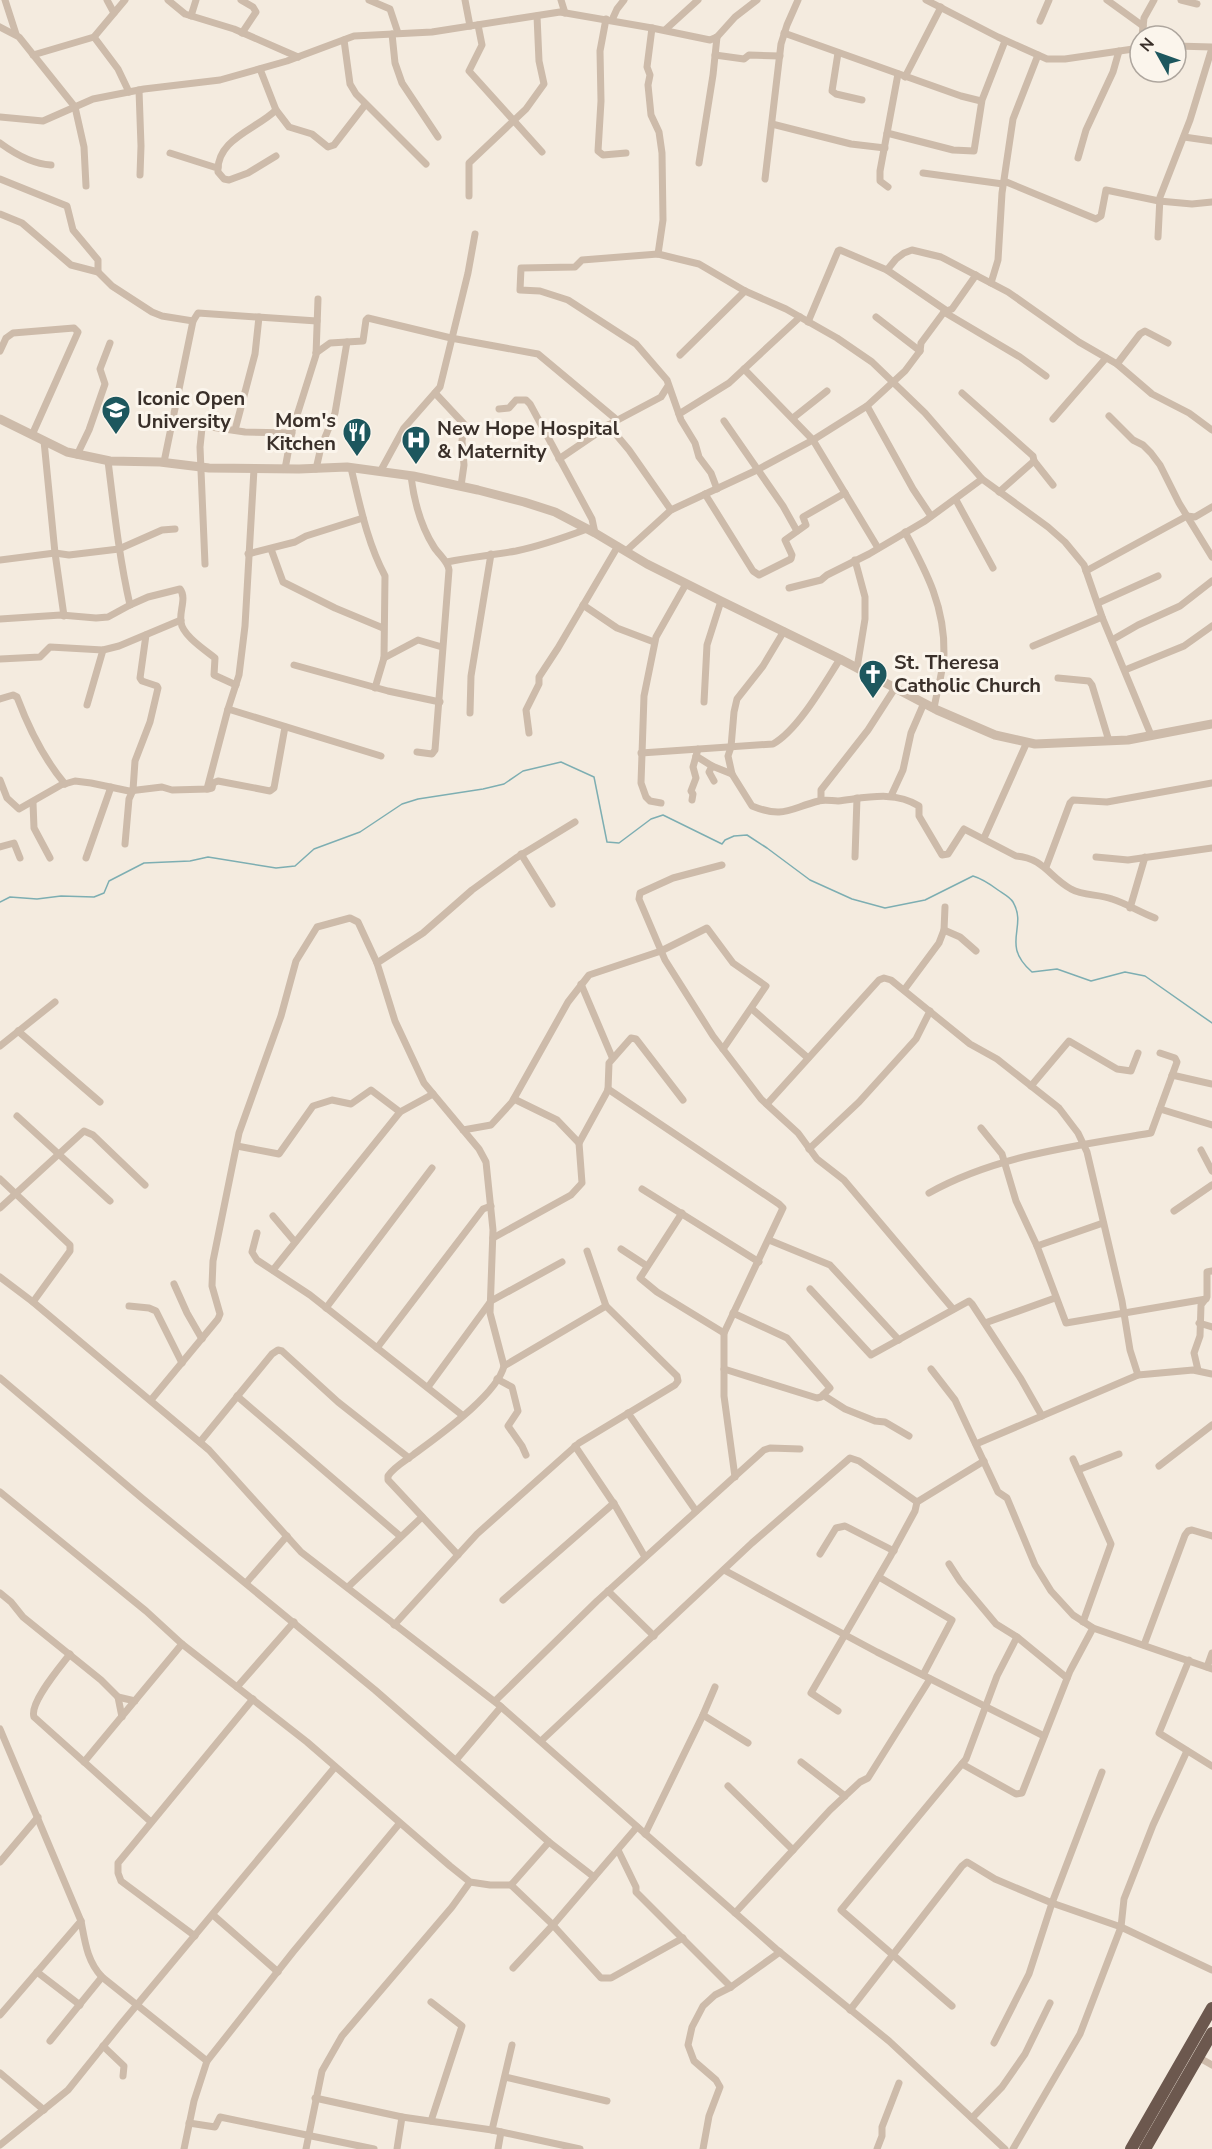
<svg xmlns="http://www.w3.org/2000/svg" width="1212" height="2149" viewBox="0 0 1212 2149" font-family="'Nunito Sans',sans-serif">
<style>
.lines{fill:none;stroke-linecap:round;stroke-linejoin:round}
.stream{stroke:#7daeb2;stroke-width:1.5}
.minor{stroke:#cdbbaa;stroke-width:7}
.tertiary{stroke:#cdbbaa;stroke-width:9}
.trunk{stroke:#6c584e;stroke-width:12}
.labels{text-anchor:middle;stroke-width:6;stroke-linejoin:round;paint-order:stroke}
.poi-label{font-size:20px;font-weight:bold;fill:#3a302a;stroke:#fbf5ec;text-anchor:start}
</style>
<rect width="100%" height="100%" fill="#f4ebdf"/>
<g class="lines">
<!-- stream -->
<path class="stream" d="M0,902l10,-5 27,2 24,-3 33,1 10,-4 5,-12 35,-18 46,-2 18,-4 68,11 19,-2 19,-17 46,-17 42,-28 16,-5 65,-10 21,-5 19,-13 38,-9 33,15 13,65 12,1 32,-24 12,-4 59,29 3,-4 9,-4 13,-1 20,13 43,32 42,19 33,9 40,-8 48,-24c10,3 17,8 25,14 4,3 12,7 15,12 15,26 -13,42 19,70l25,-3 34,12 34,-9 20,4 67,47"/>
<!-- minor -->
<g class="minor">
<polyline points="5,0 16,34"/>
<polyline points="107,0 114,13"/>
<polyline points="168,0 185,14 234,29 298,57"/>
<polyline points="241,0 253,7 256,12 242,33"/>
<polyline points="369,0 390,9 398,33"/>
<polyline points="465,0 470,26"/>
<polyline points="561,0 565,13"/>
<polyline points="926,0 998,37 1047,59 1065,59 1140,48"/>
<polyline points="1107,0 1143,26"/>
<polyline points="1181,0 1197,4"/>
<polyline points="191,16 196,0"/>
<polyline points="606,19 600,51 601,101 598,151 603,155 626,153"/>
<polyline points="612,20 617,9 624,0"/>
<polyline points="1040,21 1049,0"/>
<polyline points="478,25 482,45 469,71 542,152"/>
<polyline points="0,27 19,37 75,107 84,147 86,186"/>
<polyline points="652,28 647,67 650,75 648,85 651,115 659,132 662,153 663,220 658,254"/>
<polyline points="665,30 698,0"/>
<polyline points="784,33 961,96 981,101"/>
<polyline points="392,34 395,63 402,83 438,137"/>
<polyline points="1142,36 1144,18 1154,0"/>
<polyline points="94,37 118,69 129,92"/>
<polyline points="344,40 350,84 356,94 426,164"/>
<polyline points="1176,46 1212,47"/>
<polyline points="838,53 832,91 836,94 862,100"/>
<polyline points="33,55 94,37 125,0"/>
<polyline points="715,55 744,59 749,55 780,56"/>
<polyline points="260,69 276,110 289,127 312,134 328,147 334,145 365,105"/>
<polyline points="905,77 941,7"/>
<polyline points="139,90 141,146 140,175"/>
<path d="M276,110c-19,19 -60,29 -58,62l6,7 5,1 19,-7 28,-17"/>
<polyline points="0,117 43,121 93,99 144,89 220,80 287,61 354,36 432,32 560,12 652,28 710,40 717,37 735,17 757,0"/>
<polyline points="772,124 851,144 885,148"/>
<polyline points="887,133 953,150 974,151 982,100 1005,41"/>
<polyline points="1184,137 1212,141"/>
<path d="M0,143c15,11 32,21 51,22"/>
<polyline points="170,153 214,167 218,167"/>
<polyline points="1078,158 1086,130 1113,72 1119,51"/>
<polyline points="699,163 713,75 717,37"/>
<polyline points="923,173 1003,184"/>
<polyline points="0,179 67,206 73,230 98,260 98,272"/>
<polyline points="765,179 781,44 787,25 798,0"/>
<polyline points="1004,181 1096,219 1101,216 1106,190 1159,201 1192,204 1212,202"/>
<polyline points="888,187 880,181 880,171 898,74"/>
<polyline points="469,196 469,163 526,109 544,84 539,61 537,16"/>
<polyline points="0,214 22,223 71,265 98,272 112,286 152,312 162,316 193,321"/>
<polyline points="1158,237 1160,197 1190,120 1212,48"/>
<polyline points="887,270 896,259 904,253 912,250 941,257 1008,292 1079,342 1117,364 1152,394 1189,413 1212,430"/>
<polyline points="991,283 998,260 1002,193 1013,119 1038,55"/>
<polyline points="944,312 1020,357 1046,376"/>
<polyline points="876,317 920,351"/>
<polyline points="808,322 838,251 840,250 887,270 947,311"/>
<polyline points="0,351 6,338 13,333 74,328 78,332 32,435"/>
<polyline points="316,353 330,343 363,341 366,320 368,318 451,338 538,354 617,420"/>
<polyline points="680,355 745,291"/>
<polyline points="1117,364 1140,334 1145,331 1168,343"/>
<polyline points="744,369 813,440 878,548"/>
<polyline points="435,393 464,424 462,441 464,465 461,486"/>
<polyline points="962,393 1033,456 1034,461 999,492"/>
<polyline points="867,406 913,489 931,516"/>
<polyline points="499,409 509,408 516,400 526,400 530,404 592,519 595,533"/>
<polyline points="679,414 729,383 800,317"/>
<polyline points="1109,416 1133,440 1143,445 1151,453 1160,465 1179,503 1212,557"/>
<polyline points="793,418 827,391"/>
<polyline points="1053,419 1106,358"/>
<polyline points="724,421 783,506 797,531"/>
<polyline points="608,425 629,450 671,510"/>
<polyline points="235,430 255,354 259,317"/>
<polyline points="44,441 55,553 64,616"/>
<polyline points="77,455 89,430 105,384 100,369 110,343"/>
<polyline points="559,459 612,423 661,397 668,386"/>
<path d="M108,461c6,48 11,96 22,144"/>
<polyline points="1034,461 1053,485"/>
<polyline points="164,462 193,321 198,313 317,321"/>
<path d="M351,468c9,37 16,74 34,108l-1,82 -9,30"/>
<polyline points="285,469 292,431 316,355 318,299"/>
<polyline points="316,469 321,447 335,413 347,342"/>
<polyline points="380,472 404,428 440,387 468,273 475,234"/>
<path d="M411,476c3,25 9,49 23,71 5,8 14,14 15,23l-14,180 -3,4 -15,-2"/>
<polyline points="717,489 711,473 699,457 695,443 681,420 667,380 636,344 568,300 540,291 520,290 521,268 575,267 582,260 658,254 699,264 745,291 786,309 837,338 872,362 925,413 982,479 1048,527 1065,542 1084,565 1102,617 1151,735"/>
<polyline points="705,494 753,571 759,575 791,559 792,555 785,540 806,525 803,517 845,493"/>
<polyline points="956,500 993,568"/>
<path d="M905,532c22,41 40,75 39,122 -1,18 -7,37 -10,54"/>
<polyline points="271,549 283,582 335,608 383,628"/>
<polyline points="626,551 671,510 757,470 813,440 867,406 905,371 920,351 921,343 944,312 952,309 976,275"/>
<polyline points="248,554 295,542 306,536 363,518"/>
<polyline points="0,560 55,553 69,555 119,549 162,530 175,529"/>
<polyline points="855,560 865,597 865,619 857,668"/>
<path d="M447,562c23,-5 46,-7 69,-11 24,-5 47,-13 71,-22"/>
<polyline points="205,564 200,447 202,428 204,426 245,432 292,433"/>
<polyline points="1086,571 1187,516 1195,517 1212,507"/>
<polyline points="789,588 821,580 827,575 869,554 925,521 982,479"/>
<polyline points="1098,603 1158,576"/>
<polyline points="583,605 617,628 654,642"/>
<path d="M0,619l61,-4 35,3 12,-1 22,-12 18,-8 32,-8c7,9 -1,22 1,33 1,13 24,28 34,36l-1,17 22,10"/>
<path d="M784,631l-21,35 -26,33 -3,13 -3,35 -3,9 4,18 20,32c32,13 38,2 67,-5 6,-2 13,0 19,0 27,-3 56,-11 81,5v10l23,39 6,-1 16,-25 52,27c28,2 34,22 55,33 12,7 28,5 41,10 13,4 28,13 43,19"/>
<polyline points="1112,640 1138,625 1180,606 1212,581"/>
<polyline points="1033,646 1102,617"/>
<polyline points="384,658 418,640 442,647"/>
<polyline points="0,659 40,657 50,647 103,650 119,646 181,620"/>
<polyline points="294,665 388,691 440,702"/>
<polyline points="1125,670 1184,646 1212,626"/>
<polyline points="1058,678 1089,681 1092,685 1109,741"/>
<path d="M0,699l13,-4 4,2c12,32 26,61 48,87"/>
<polyline points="704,702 707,645 721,601"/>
<polyline points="87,705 103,650"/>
<polyline points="228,709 381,756"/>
<polyline points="470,713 471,676 491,554"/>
<polyline points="529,733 526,710 539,684 539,677 558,648 618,546"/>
<path d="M641,753l132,-9c25,-14 51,-60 67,-85"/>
<polyline points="696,756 712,766 732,774"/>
<polyline points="712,766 709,772 714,781"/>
<polyline points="0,780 7,798 19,809 61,785 75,781 91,783 129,791 162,787 172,790 208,789 212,788 213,783 218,781 270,791 274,788 285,727"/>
<polyline points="207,789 228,709 239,675 245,626 254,469"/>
<polyline points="891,796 903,770 911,733 924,703"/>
<polyline points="692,800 693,794 691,791 696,778 693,767 698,749"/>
<polyline points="821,800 821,790 868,730 895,688"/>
<polyline points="33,803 34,828 50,858"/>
<polyline points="661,803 650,801 646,797 641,783 644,696 656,637 686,584"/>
<polyline points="984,838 1027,742"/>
<polyline points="125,844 129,799 133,790 135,761 150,722 158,688 157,686 142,681 140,678 146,635"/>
<polyline points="0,847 14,843 20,858"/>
<polyline points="521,854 552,904"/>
<polyline points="855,857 857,798"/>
<polyline points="1096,857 1128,860 1212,848"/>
<polyline points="86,858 111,787"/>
<polyline points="722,865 673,878 640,893 639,899 665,960 713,1036 761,1099 798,1133 817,1159 844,1180 953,1309"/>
<polyline points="1046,867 1070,803 1073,800 1107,802 1212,783"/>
<polyline points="1130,908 1145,857"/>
<polyline points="944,930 960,937 976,951"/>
<polyline points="377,963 423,933 472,890 516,858 575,822"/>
<polyline points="581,984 612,1057"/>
<polyline points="904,990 939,943 944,930 945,907"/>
<polyline points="752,1009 808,1058"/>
<polyline points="18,1031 100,1102"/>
<polyline points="0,1046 55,1002"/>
<polyline points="1172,1075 1212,1084"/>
<polyline points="1031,1086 1069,1041 1117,1069 1131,1071 1138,1053"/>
<polyline points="608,1089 779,1204 783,1208 724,1333 724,1396 735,1477"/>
<polyline points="514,1099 557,1120 579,1143"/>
<polyline points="767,1104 879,980 884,978 891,980 970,1044 997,1059 1059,1108 1078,1133 1087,1152 1122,1301 1130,1350 1138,1375"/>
<polyline points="1160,1109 1212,1125"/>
<polyline points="17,1116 110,1201"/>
<polyline points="981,1128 1002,1154 1016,1201 1037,1246 1066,1323 1206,1299"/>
<polyline points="463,1130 491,1125 512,1102 568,1002 589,975 661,951 707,928 733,963 766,986 723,1049"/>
<polyline points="237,1146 279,1154 313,1106 332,1100 351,1104 371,1090 400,1112"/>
<polyline points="809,1149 859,1102 916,1039 930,1011"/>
<polyline points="1201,1150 1212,1171"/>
<polyline points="0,1179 70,1245 70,1251 33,1302"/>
<polyline points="642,1189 759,1262"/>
<path d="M929,1193c68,-38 147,-47 222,-60l26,-71 -2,-4 -15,-5"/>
<polyline points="0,1208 84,1131 93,1135 145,1185"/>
<polyline points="1174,1211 1212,1185"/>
<polyline points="682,1213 640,1278 657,1292 724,1333"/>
<polyline points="273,1216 295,1242"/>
<polyline points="257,1233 252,1252 257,1260 310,1295 462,1415"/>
<polyline points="493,1238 571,1195 582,1183 579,1143 608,1090 609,1063 631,1038 636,1039 683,1100"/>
<polyline points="769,1240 830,1265 899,1340"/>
<polyline points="1037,1246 1103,1223"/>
<polyline points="621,1249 647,1266"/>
<polyline points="273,1270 400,1112 433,1094"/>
<polyline points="0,1277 33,1302 209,1450 301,1552 499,1705 776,1949 889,2041 1005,2149"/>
<polyline points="174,1284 187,1313 202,1339"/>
<polyline points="810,1289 871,1355 969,1301 972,1304 1021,1379 1042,1416"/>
<polyline points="129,1306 149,1308 156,1311 182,1363"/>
<polyline points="326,1308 432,1168"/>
<polyline points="985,1323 1055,1298"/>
<polyline points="1199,1323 1212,1327"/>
<polyline points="377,1348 483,1209 491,1206"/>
<polyline points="724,1369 817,1398 821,1397 830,1388 787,1338 733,1313"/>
<polyline points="931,1369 955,1400 998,1492 1007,1498 1035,1565 1051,1591 1073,1615 1093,1628 1212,1669"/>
<polyline points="1198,1370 1194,1353 1200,1336 1201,1305 1207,1297 1207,1272 1212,1271"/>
<polyline points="0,1378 143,1499 375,1690 549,1842 594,1877"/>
<polyline points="497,1379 512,1387 518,1411 508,1426 522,1446 526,1455"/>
<polyline points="428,1387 491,1301 562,1262"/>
<polyline points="823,1395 845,1409 875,1421 885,1422 909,1436"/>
<polyline points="237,1396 400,1536"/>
<polyline points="151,1400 218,1319 220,1314 212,1286 213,1261 239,1133 281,1016 296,961 317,927 350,918 358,922 377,963 395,1021 424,1083 479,1149 486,1162 493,1230 490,1313 504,1366"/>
<polyline points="628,1413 696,1511"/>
<polyline points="200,1442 272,1354 278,1350 282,1351 338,1402 409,1458"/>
<polyline points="976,1444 1138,1375 1193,1370 1212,1374"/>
<polyline points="575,1446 616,1507 645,1557"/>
<polyline points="1073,1459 1111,1544 1083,1622"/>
<polyline points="1159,1466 1212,1425"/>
<polyline points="1078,1470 1119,1454"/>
<polyline points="0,1492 146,1611 182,1644 307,1742 450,1866 470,1882 490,1885 511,1885 549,1842"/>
<polyline points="820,1554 836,1528 845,1526 894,1551"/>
<path d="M458,1555l-70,-75v-4c6,-9 17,-15 25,-21 25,-19 84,-60 91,-89l102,-60"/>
<polyline points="949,1564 960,1581 996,1624 1017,1637 1067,1678"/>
<polyline points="724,1570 877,1652 1044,1736"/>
<polyline points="879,1577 952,1620 923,1675"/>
<polyline points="246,1583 287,1536"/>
<polyline points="348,1587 422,1517"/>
<polyline points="608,1591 654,1636"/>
<polyline points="0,1593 11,1602 23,1617 101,1680 118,1697 135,1701"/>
<polyline points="503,1600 614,1503"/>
<polyline points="394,1625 477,1534 579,1443 675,1385 678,1381 677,1376 606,1306 587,1251"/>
<polyline points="1144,1645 1185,1535 1188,1531 1192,1530 1212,1536"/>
<path d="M70,1654c-10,13 -41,49 -36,63l117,105"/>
<polyline points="1189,1660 1159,1733 1212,1766"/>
<polyline points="1207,1667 1212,1653"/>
<polyline points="237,1687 294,1622"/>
<polyline points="118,1697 122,1717"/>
<polyline points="495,1701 597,1601 764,1450 770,1448 800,1449"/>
<polyline points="838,1711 811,1693 890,1557 915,1511 917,1502 984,1461"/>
<polyline points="703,1715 748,1743"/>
<path d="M0,1729l81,192c4,21 6,40 21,56l105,84 -13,40 -10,48"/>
<polyline points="541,1741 752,1543 850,1458 859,1461 917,1502"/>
<polyline points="456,1760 501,1707"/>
<polyline points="84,1762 182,1644"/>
<polyline points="801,1762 845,1796"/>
<polyline points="962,1764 1016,1794 1022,1793 1070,1671 1093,1628"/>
<polyline points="728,1786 793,1850"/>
<polyline points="645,1834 703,1715 715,1687"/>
<polyline points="618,1850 636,1887 636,1892 731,1987"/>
<polyline points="0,1862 38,1817"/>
<polyline points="511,1885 551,1923 601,1978 611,1978 683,1938"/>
<polyline points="735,1913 830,1810 860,1782 868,1778 930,1679"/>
<polyline points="213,1915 278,1972"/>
<polyline points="195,1936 121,1881 118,1873 118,1863 253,1699"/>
<polyline points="513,1968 553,1925 637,1827"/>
<polyline points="37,1972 80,2005"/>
<polyline points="952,2006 841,1910 966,1759 997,1676 1017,1637"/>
<polyline points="850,2010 962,1866 967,1862 995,1879 1052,1903 1121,1927 1212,1970"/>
<polyline points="0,2015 81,1921"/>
<polyline points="50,2041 102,1977"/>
<polyline points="994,2043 1029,1974 1052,1903 1102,1772"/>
<polyline points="103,2046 124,2066 123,2076"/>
<polyline points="1198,2057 1212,2065"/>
<polyline points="207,2061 293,1952 399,1824"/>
<polyline points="0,2073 44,2110"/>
<polyline points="505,2077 607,2101"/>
<polyline points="315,2098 402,2117 492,2130 580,2149"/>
<polyline points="972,2118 1002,2087 1025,2054 1050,2003"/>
<polyline points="431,2121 462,2026 431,2002"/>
<polyline points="189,2123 215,2127 220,2117 374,2149"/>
<polyline points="492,2130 512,2045"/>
<polyline points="0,2145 68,2090 121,2024 335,1767"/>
<polyline points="306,2149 322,2071 342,2036 452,1907 470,1882"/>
<polyline points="397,2149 402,2117"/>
<polyline points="498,2149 501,2132"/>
<polyline points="703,2149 709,2116 720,2087 716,2080 694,2061 688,2045 692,2027 703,2006 715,1995 731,1987 780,1952"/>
<polyline points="877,2149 882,2136 882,2127 899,2083"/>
<polyline points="1013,2149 1080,2034 1121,1927 1124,1899 1153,1825 1187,1751"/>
</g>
<!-- tertiary -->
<polyline class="tertiary" points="0,419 67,452 110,461 160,462 209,468 299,469 347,467 413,476 478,490 524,502 555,512 595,533 647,564 721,601 840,659 937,710 995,735 1035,744 1128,740 1212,724"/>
<!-- trunk -->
<g class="trunk">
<polyline points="1131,2149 1212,2008"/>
<polyline points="1145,2149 1212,2033"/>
</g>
</g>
<!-- icons -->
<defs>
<g id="university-pin" transform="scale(1.5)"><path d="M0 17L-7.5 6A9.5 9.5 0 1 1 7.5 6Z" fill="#1d575e" stroke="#fbf5ec"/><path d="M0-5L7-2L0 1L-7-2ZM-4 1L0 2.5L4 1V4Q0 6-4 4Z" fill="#fff"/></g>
<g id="restaurant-pin" transform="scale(1.5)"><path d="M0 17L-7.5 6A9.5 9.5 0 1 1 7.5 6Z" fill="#1d575e" stroke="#fbf5ec"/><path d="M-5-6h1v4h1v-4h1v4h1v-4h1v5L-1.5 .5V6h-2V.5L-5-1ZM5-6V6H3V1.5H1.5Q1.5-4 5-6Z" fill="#fff"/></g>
<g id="hospital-pin" transform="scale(1.5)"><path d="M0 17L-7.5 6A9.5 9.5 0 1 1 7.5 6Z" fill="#1d575e" stroke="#fbf5ec"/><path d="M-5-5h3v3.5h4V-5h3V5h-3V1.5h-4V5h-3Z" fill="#fff"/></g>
<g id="church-pin" transform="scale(1.5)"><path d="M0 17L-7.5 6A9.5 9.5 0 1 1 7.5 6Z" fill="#1d575e" stroke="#fbf5ec"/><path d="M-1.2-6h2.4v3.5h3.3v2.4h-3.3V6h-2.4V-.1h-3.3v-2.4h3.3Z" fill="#fff"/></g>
</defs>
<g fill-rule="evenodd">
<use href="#university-pin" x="116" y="410"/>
<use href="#restaurant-pin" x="357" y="432"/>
<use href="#hospital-pin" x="416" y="440"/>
<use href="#church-pin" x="873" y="674"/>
</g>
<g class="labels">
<!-- poi labels -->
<g class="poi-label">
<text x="137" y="405">Iconic Open<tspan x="137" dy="23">University</tspan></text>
<text x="336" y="427" text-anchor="end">Mom's<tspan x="336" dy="23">Kitchen</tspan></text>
<text x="437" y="435">New Hope Hospital<tspan x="437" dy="23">&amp; Maternity</tspan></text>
<text x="894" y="669">St. Theresa<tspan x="894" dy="23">Catholic Church</tspan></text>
</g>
</g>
<!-- north arrow -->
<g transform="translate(1158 54) rotate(310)"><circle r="28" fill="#fbf5ec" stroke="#aea69e" stroke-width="1.5"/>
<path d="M0-4.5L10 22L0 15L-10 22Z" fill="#1d575e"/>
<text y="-9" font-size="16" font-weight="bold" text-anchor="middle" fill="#3a302a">N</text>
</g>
</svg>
